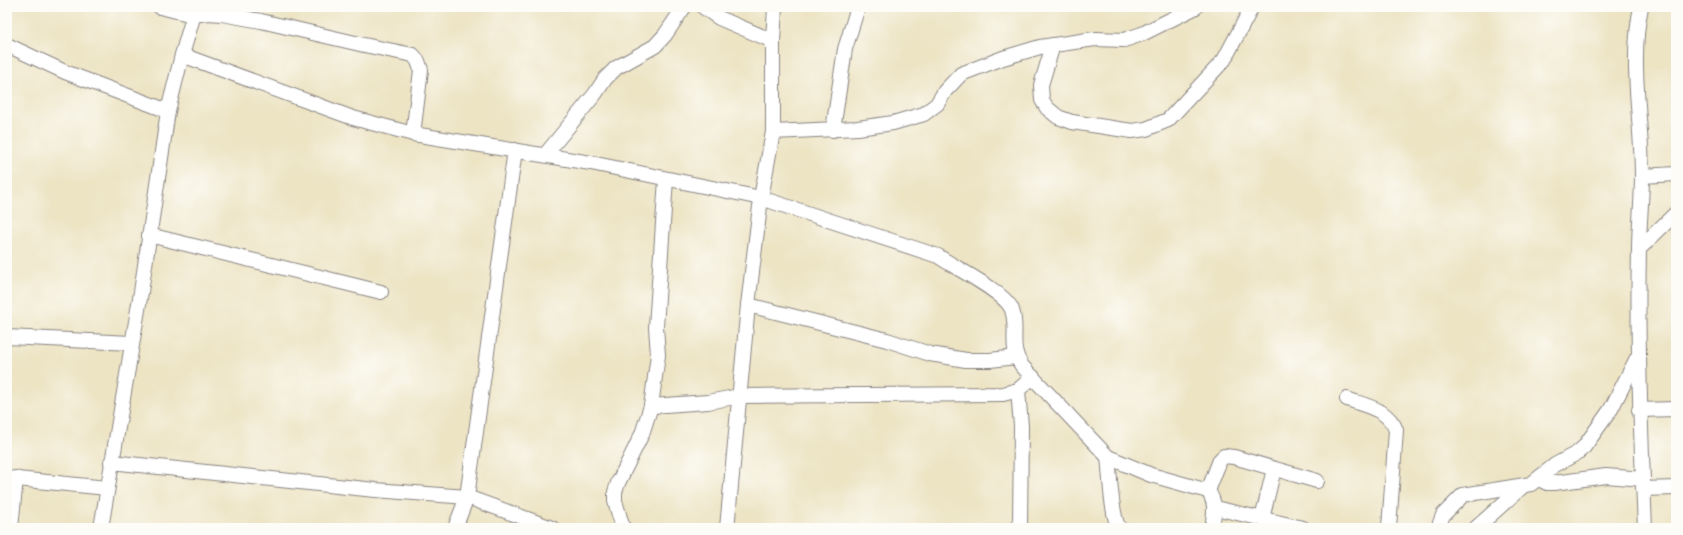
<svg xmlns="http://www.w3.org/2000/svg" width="1683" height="535" viewBox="0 0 1683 535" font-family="'IM FELL English',serif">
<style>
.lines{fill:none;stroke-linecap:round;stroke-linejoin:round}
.minor-casing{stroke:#888380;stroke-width:16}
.minor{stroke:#fff;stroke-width:14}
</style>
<rect width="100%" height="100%" fill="#fdfcf7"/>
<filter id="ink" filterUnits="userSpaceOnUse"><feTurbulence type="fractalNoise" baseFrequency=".025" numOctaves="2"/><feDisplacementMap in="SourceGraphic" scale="8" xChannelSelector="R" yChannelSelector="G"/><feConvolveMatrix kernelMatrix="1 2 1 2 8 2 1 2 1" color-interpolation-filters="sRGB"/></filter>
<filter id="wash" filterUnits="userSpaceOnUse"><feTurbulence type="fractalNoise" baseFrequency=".012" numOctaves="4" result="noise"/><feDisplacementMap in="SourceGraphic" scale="16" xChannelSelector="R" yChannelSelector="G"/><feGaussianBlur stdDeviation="0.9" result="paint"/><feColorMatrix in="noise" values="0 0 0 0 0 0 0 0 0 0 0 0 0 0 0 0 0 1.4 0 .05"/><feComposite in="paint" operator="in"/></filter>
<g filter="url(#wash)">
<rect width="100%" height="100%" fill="#ede4c4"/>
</g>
<g filter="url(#ink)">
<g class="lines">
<!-- minor casing -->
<g class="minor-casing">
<g id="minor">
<polyline points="160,7 193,15 208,13 222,14 261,21 364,45 413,55 418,61 421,70 413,134"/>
<polyline points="703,7 719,18 773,41"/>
<path d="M1641,7c-12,56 1,113 1,169 0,25 -3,49 -3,73 -2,93 2,186 6,279"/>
<polyline points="7,45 65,72 168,111"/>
<polyline points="1053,45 1041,85 1042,100 1047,108 1058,117 1072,122 1132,131 1146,129 1168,120 1224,60 1252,7"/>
<path d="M182,55l171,63 60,16 178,29 170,35 177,58c17,12 69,37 74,54 7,21 -4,36 10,56l86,91 43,18 57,16c9,13 6,22 4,37"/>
<polyline points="833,130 845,49 858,7"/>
<polyline points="773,132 858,128 893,123 924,114 937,104 945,91 961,74 1003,58 1040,47 1095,39 1124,40 1142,34 1196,7"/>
<polyline points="545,155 595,94 605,79 616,68 655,46 665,35 684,7"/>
<polyline points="1642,176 1676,174"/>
<polyline points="149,235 381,292"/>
<polyline points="1639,249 1676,213"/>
<polyline points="748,305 887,340 930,354 966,360 990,360 1016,357"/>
<polyline points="7,337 131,343"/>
<polyline points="1018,390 1021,426 1020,528"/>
<path d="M1347,399c19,7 41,10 49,31l-7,98"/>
<polyline points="651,406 708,402 740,396 1003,394 1018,390 1033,377"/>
<polyline points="1639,410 1676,409"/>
<path d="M1108,457c2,17 3,58 11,71"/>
<polyline points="111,462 375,490 467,497 552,528"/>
<polyline points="7,478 107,488"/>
<polyline points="1539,479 1547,483 1554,483 1606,476 1643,479"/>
<polyline points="1643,489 1676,488"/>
<polyline points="1208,491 1220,460 1224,456 1234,457 1317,481"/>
<polyline points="1215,508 1303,528"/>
<polyline points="1262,519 1274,469"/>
<polyline points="11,528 16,478"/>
<polyline points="101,528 141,292 168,111 182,55 196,7"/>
<polyline points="455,528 467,497 515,150"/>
<polyline points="623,528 615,501 615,492 618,483 642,434 651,406 658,355 656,327 666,179"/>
<polyline points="727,528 748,305 761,198 773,132 773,41 775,7"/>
<polyline points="1438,528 1443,515 1463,495 1531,484 1555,465 1577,453 1584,447 1611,409 1637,358"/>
<polyline points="1476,528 1523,486"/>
</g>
</g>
<!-- minor -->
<use href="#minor" class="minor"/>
</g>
</g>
<!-- margin -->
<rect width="1683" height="535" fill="none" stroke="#fdfcf7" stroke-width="24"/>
</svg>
